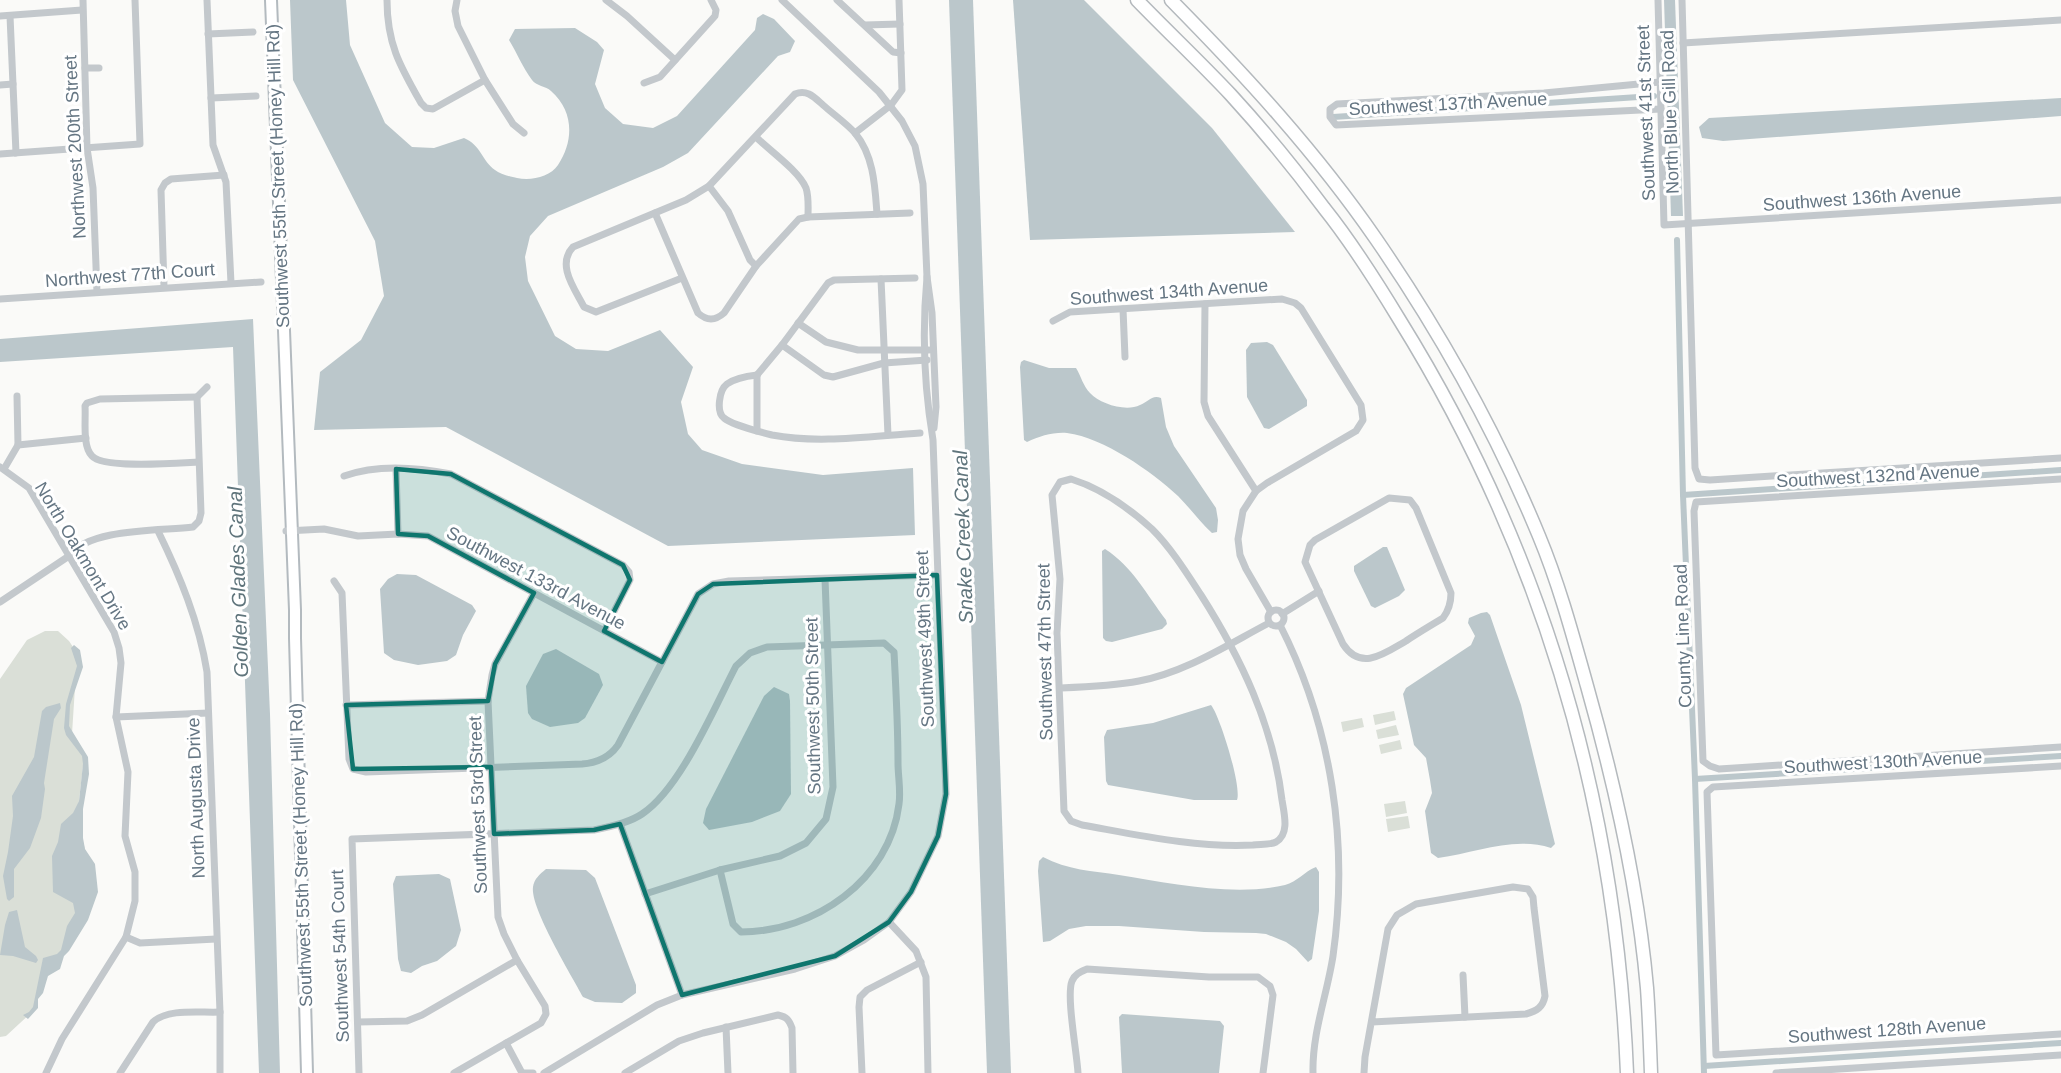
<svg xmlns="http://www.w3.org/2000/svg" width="2061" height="1073" viewBox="0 0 2061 1073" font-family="Helvetica,sans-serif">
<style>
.green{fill:#dadfd7}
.water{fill:#bbc7cb}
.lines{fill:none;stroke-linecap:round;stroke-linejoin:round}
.canal{stroke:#bbc7cb;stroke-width:6}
.secondary-casing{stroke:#b3babf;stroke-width:14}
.highway-casing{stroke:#b4b9bd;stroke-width:15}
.street{stroke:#c3c8cc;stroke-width:7}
.secondary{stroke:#fff;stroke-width:10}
.highway{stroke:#fff;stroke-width:12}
.marked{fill:#0f766e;fill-opacity:0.2;stroke:#0f766e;stroke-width:4.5;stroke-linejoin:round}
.labels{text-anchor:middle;stroke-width:6;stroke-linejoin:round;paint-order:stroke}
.street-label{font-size:18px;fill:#657683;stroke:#fff}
.water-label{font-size:20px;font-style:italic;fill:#60757c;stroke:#fff}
</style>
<rect width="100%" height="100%" fill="#fafaf8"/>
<!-- green -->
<g class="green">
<polygon points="45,631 58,631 69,641 77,653 79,669 75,687 72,734 84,757 77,818 91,873 71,942 48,972 33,1011 6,1036 0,1037 0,679 27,640"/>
<polygon points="1394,711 1396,720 1375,725 1373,715"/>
<polygon points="1362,718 1364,727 1343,732 1341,722"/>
<polygon points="1396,725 1399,735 1378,739 1376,730"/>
<polygon points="1400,740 1402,749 1381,754 1379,745"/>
<polygon points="1405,801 1407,813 1386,817 1384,804"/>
<polygon points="1408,816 1410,828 1388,832 1386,819"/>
</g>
<!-- water -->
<g class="water">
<path d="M290,0h56l4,45 35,78 27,24 22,1 30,-10c17,7 18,23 31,32 5,4 16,7 22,8 14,3 33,-1 41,-13 16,-24 16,-54 -7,-74 -5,-5 -15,-5 -19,-11 -9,-12 -15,-27 -23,-40l6,-11 60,-1 22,14 7,8 -9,34 10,24 18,16 30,4 24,-12 78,-86 2,-12 6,-4 11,5 21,22 -5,11 -12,4 -90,97 -25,14 -115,49 -18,20 -5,21 3,24 27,55 21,13 32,2 52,-21 33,37 -12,35 7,32 14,16 40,14 81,11 90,-7 2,67 -247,11 -222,-119 -132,3 6,-58 41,-32 23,-44 -9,-55 -82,-161z"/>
<polygon points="949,0 973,0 1011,1073 987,1073"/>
<polygon points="1013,0 1084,0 1212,128 1295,232 1030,240"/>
<polygon points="1664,0 1675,0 1683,216 1671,216"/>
<polygon points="2061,98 2061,116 1723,141 1702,138 1699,127 1709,118"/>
<polygon points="253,319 270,714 280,1073 259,1073 233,347 0,362 0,339"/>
<polygon points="1267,342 1273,345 1307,400 1307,406 1269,429 1264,428 1247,397 1246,350 1251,343"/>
<path d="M1024,360l25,8h27c5,8 7,18 14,25 10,11 36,19 50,12 8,-3 12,-11 21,-7l5,29 8,19 42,62 2,12 -1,12 -5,1c-12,-11 -22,-25 -34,-37 -27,-25 -74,-58 -111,-63 -14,-1 -27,3 -40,9l-3,-2 -4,-73 1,-5z"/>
<polygon points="1383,547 1387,547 1405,590 1399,596 1375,608 1371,606 1354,571 1354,566"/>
<path d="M1105,549c27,17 42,46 61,71l1,4 -5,5 -50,13 -6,-1 -3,-3 -1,-87z"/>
<polygon points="397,574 416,575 472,605 476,611 463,635 456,655 447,661 418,665 394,660 384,653 380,589 388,579"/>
<path d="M1481,613l6,-1 3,3 31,90 34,139 -4,4c-38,-12 -75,5 -113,10l-7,-5 -6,-42 7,-18 -2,-13 -4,-22 -12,-13 -11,-51 3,-6 65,-43 4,-9 -7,-13 1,-5z"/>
<polygon points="74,645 80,650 83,667 70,705 69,726 88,757 89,774 83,809 83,838 85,849 95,864 98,892 88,920 69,951 64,956 60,969 48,976 43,993 38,999 38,1008 28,1019 23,1015 29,1012 33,1007 43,958 57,954 61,950 67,926 75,913 73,903 53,892 52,856 58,842 61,824 73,813 79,801 83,764 82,756 66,735 64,728 66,704 77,666 71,648"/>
<polygon points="556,649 599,674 603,685 585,718 578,723 550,727 532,719 528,713 526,686 543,654"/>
<polygon points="774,687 789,694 790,701 791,794 780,811 752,822 709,830 703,823 706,809 764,696"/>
<polygon points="60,703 61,708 54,719 44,783 45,789 41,818 30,848 14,869 14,897 9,901 7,899 3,876 8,852 13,816 12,796 34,757 42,711 46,707"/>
<path d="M1211,705c9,11 31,82 26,95h-43l-86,-15 -2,-4 -2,-44 3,-7 46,-7z"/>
<path d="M1043,857c24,13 50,14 76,18 50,8 115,22 166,10 12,-3 20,-14 31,-18l3,5v39l-7,48 -4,3 -12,-13 -10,-7 -20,-8 -10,-1 -52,-1 -85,-6h-33l-17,3 -19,12 -7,1 -5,-71 1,-10z"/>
<path d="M546,869l40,1 9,8 41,107v8l-14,10 -27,-1 -12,-5c-11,-21 -53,-89 -50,-110 1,-8 7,-13 13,-18z"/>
<polygon points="439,874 450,879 461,930 456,946 437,961 422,966 411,973 401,971 398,959 393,884 396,876"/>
<polygon points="17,910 25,947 36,956 38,960 36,963 13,956 0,955 5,925 9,912"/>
<polygon points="1122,1014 1220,1021 1224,1026 1219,1073 1122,1073 1119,1017"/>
</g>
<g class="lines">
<!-- canal -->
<g class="canal">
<polyline points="1333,117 1654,96"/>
<polyline points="1677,240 1683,495 1695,779 1704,1073"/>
<polyline points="1683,495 2061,470"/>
<polyline points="1695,779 2061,756"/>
<polyline points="1704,1066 2061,1043"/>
</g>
<!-- secondary casing -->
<g class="secondary-casing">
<polyline id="secondary" points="271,0 295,610 295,638 307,1073"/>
</g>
<!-- highway casing -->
<g class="highway-casing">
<g id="highway">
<path d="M1137,0c31,32 64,63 94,95 33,36 64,74 93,113 28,35 52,73 75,111 143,230 217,484 228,754"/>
<path d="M1171,0c74,75 145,152 205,239 64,93 120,193 163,297 20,48 34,100 48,150 28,99 51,200 60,302 2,28 3,57 4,85"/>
</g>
</g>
<!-- street -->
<g class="street">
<polyline points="83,0 87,148 93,188 97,292"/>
<polyline points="207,0 213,145 226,182 231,283"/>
<path d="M387,0c0,44 13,66 34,103l5,5 7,1 52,-29"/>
<polyline points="457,0 455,11 458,26 485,80 513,124 524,133"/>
<polyline points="606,0 627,16 675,60"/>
<polyline points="782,0 879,92 902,121 915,146 923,184 927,277 932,313 936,407 934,428"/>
<polyline points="837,0 893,52 901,53"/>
<polyline points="1658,0 1664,225 2061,200"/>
<polyline points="1682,0 1695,468 1699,479 1710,480 2061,458"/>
<polyline points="0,16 82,10"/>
<polyline points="10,16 16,153"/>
<polyline points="865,25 900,24"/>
<polyline points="208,34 253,32"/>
<polyline points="1683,43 2061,20"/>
<polyline points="85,68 99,68"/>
<polyline points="1660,82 1544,93 1337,104 1330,109 1330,117 1336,125 1661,109"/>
<polyline points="644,83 660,77 715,16 716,10 711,0"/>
<polyline points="0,85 13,84"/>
<polyline points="211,98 256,96"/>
<polyline points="855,133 891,105 902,90 899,0"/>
<path d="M756,137c13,13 43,34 50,51 3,9 2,20 2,29"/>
<polyline points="0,154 140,144 135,0"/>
<polyline points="709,186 728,211 750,260 756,266"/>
<path d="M655,213l43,100c9,8 17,8 26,0l32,-47 43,-47 9,-2 102,-4"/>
<path d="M682,278l-86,34 -12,-5c-9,-18 -28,-42 -11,-60l113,-47 23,-14 86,-92c12,-5 19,3 28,11 10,9 23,18 32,28 19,23 20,54 22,81"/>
<polyline points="881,279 888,435"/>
<polyline points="164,287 161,190 165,183 171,179 224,175"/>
<polyline points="0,299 261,282"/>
<polyline points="1205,304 1204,402 1208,416 1256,491"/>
<polyline points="1123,309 1125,357"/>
<polyline points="1053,321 1070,312 1282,299 1295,303 1301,308 1361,405 1363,420 1356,431 1267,483 1256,491 1243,511 1238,539 1240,555 1246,569 1271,612"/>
<polyline points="798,323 826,342 858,350 929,350"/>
<polyline points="782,345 824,375 833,377 884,363 927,360"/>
<path d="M757,375c-9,1 -23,4 -30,9 -8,6 -11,28 -3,34 8,7 36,14 48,17 47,9 99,1 148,-2"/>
<polyline points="757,375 782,345 828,283 834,280 915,278"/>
<path d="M197,397l-97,2 -13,4 -2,3c1,14 -3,40 7,50 11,13 86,7 106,6"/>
<polyline points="757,431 757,375"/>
<polyline points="18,445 86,438"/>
<polyline points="0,467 29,488 114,632 119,648 121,663 116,717 128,772 125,836 135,872 135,901 126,937 62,1039 46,1073"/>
<polyline points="4,469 18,445 17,396"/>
<polyline points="396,469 398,534"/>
<path d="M344,476c33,-12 72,-9 107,-2l172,91 6,7 1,8 -26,51"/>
<path d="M1071,479c29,9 58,29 81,50 19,19 34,43 49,66 40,63 72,130 81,205 2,13 8,34 -6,42 -6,3 -16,2 -23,3 -57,3 -115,-10 -171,-20l-11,-4 -7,-10 -7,-178 3,-54 -8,-84 8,-13z"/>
<polyline points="2061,479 1696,502 1694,511 1703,761 1710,766 1719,769 2061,747"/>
<path d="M1389,498l21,2 6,8 35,85c0,10 -2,17 -8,25 -13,8 -25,15 -37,23 -21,12 -45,31 -63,3l-38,-82 5,-17 5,-5z"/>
<path d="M158,531c22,45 41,91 49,141l13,340v61"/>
<polyline points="286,531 324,529 358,536 398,534 428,536 662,662"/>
<path d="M334,581l8,12 7,166 4,10 13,3 216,-8c15,-1 27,-6 36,-19l80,-151 15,-10 16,-3 208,-6"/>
<path d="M0,602l69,-46c20,-28 91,-25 124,-29l6,-6 2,-8 -4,-116 10,-10"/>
<circle cx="1276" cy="618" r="8"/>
<polyline points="1282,614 1319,591"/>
<path d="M1280,625c52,102 69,218 53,331 -6,39 -21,77 -20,117"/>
<path d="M1060,688c26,-1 53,-2 79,-7 47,-9 88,-36 130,-58"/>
<polyline points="346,705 488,701"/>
<polyline points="116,717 208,713"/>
<polyline points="2061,766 1713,787 1707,792 1716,1055 2061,1034"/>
<polyline points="620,824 682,995"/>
<polyline points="645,894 720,870 780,856 806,843 826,819 833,787 825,579"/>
<polyline points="889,922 916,951 926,977 928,1073"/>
<polyline points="126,937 140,943 216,939"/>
<polyline points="1463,975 1465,1017"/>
<polyline points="358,1022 407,1021 422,1015 517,960"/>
<polyline points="726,1027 728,1073"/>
<polyline points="506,1043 522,1073"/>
<path d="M120,1073l33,-51c15,-14 47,-9 67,-10"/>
<path d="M359,1073l-7,-234 242,-9c16,-3 35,-7 48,-16 39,-26 72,-106 94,-148l14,-13 17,-6 117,-4 10,9c2,37 4,74 4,111 0,13 3,28 1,41 -9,76 -85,128 -158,128l-8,-8 -13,-54"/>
<polyline points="454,1073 541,1023 546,1014 545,1006 517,960 504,934 498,917 488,701 492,675 495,664 534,593"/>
<polyline points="522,1073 533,1073"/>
<path d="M544,1073l113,-68 25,-10 113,-26 40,-13 29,-16 25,-18 22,-30 27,-56 8,-42 -13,-354c-9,-54 -11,-109 -6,-163"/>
<path d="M625,1073l54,-32 24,-8 75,-18c9,2 11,5 14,13l1,45"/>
<polyline points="862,1073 859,1007 860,997 867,990 921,962"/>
<path d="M1078,1073c-1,-20 -12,-77 -6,-92 3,-7 8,-9 15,-12l122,8h49l12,9 3,9 -10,78"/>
<path d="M1364,1073l1,-16 23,-128 9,-14 19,-11 97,-17 15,2 5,8 1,11 11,88c-2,11 -8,15 -19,18l-154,8"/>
<polyline points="1776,1073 2061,1055"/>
</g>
<!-- secondary -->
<use href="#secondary" class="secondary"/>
<!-- highway -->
<use href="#highway" class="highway"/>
</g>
<!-- marked area -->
<path class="marked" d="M396,469l55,5 172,91 7,15 -26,51 58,31 36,-68 15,-10 224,-9 9,219 -8,42 -27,56 -22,30 -54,34 -153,39 -62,-171 -26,6 -100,4 -3,-67 -138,2 -7,-64 142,-4 7,-37 39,-71 -106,-57 -30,-2z"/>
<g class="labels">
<!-- street labels -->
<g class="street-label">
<text transform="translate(1448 104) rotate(-3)" y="6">Southwest 137th Avenue</text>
<text transform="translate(1670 112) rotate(-92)" y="6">North Blue Gill Road</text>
<text transform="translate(1646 113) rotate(-92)" y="6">Southwest 41st Street</text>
<text transform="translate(75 147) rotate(-93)" y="6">Northwest 200th Street</text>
<text transform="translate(278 176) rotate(-92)" y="6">Southwest 55th Street (Honey Hill Rd)</text>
<text transform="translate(1862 198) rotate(-4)" y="6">Southwest 136th Avenue</text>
<text transform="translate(130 275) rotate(-4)" y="6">Northwest 77th Court</text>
<text transform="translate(1169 292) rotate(-4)" y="6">Southwest 134th Avenue</text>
<text transform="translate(1878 476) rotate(-3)" y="6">Southwest 132nd Avenue</text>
<text transform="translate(83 556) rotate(59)" y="6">North Oakmont Drive</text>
<text transform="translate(536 578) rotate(28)" y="6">Southwest 133rd Avenue</text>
<text transform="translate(1683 636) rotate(-92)" y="6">County Line Road</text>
<text transform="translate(925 639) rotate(-92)" y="6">Southwest 49th Street</text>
<text transform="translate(1045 652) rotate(-91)" y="6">Southwest 47th Street</text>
<text transform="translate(813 706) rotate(-91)" y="6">Southwest 50th Street</text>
<text transform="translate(1883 762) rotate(-3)" y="6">Southwest 130th Avenue</text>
<text transform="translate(196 798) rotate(-92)" y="6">North Augusta Drive</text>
<text transform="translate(478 805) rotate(-92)" y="6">Southwest 53rd Street</text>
<text transform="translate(301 855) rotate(-92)" y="6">Southwest 55th Street (Honey Hill Rd)</text>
<text transform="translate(340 956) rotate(-92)" y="6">Southwest 54th Court</text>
<text transform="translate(1887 1030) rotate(-4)" y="6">Southwest 128th Avenue</text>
</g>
<!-- water labels -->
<g class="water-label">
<text transform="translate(963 537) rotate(-92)" y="7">Snake Creek Canal</text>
<text transform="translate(238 582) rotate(-92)" y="7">Golden Glades Canal</text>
</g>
</g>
</svg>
